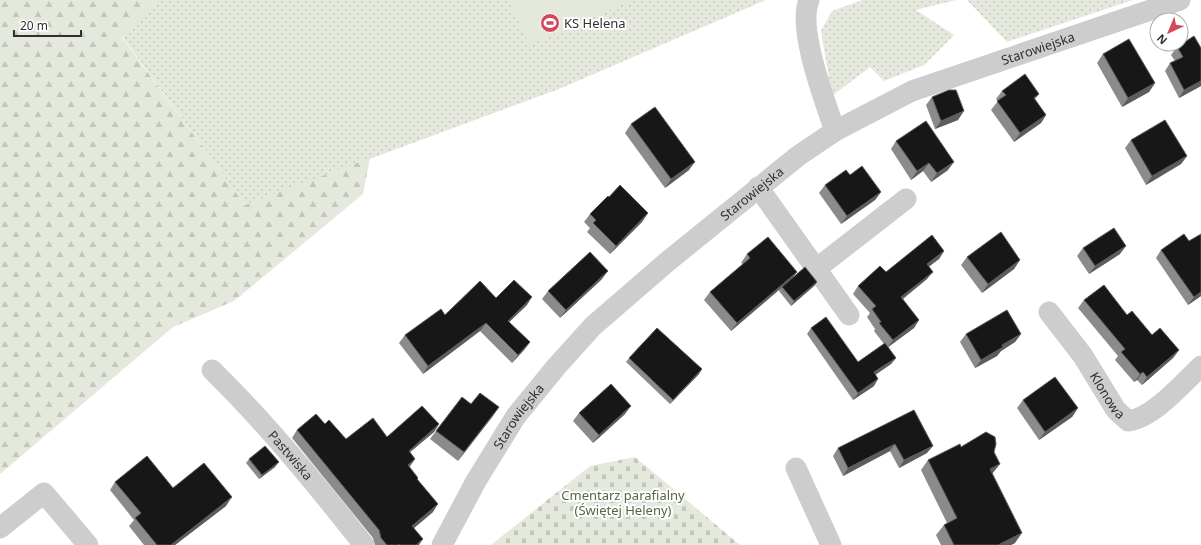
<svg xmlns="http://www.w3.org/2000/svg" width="1201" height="545" viewBox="0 0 1201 545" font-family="'Noto Sans',sans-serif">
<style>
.grass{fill:url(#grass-dots)}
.forest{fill:url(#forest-firs)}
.cemetery{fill:url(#cemetery-stones)}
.park{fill:#e4e8dd}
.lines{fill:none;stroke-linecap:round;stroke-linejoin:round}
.street{stroke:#cdcdcd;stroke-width:21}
.wall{fill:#8b8b8b}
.shaded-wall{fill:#5d5d5d}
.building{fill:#171717;stroke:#5d5d5d}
.labels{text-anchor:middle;stroke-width:4;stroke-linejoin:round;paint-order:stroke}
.poi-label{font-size:13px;fill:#303030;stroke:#fff;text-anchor:start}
.street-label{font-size:13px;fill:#303030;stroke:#fff}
.park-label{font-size:13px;fill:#566743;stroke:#fff}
</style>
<defs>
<pattern id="grass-dots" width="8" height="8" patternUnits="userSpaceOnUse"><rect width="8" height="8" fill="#e4e8dd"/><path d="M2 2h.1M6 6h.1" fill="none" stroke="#c4c7be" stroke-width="1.8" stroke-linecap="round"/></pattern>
<pattern id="forest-firs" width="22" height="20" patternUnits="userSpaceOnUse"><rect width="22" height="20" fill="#e4e8dd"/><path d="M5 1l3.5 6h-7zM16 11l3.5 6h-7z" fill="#c4c7be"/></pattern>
<pattern id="cemetery-stones" width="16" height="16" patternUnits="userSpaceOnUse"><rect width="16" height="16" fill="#e4e8dd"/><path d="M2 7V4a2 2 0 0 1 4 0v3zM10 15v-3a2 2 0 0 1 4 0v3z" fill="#c4c7be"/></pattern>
</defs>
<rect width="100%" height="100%" fill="#fff"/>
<!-- grass -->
<g class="grass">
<polygon points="161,0 766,0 559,89 245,205 121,35"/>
<polygon points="863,0 956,0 916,10 954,35 924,65 884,81 870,67 832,96 821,31 832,11"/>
<polygon points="967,0 1133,0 1007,42"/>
</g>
<!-- forest -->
<polygon class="forest" points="0,0 161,0 121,36 245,205 370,158 363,194 234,301 173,327 0,474"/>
<!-- cemetery -->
<polygon class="cemetery" points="635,457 740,545 491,545 590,466"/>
<!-- park -->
<polygon class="park" points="509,0 633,0 529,45"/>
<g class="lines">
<!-- street -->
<g class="street">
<path d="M809,0c-12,29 16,101 26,131"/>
<polyline points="758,187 849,315"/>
<polyline points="816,269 906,199"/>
<path id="s1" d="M1049,312l34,44 33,54 12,11c25,-3 54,-37 73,-55"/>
<path id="s2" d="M212,370c55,54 104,114 152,175"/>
<polyline points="796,468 831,545"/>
<polyline points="0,528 44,493 88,545"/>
<path id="s3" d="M442,545l34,-64 40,-65 40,-49 37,-41 74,-64 131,-106 37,-25 77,-40 268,-91"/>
</g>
</g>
<!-- wall -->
<g class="wall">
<polygon points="1177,47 1201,86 1179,98 1165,71 1170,63 1175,61 1171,55"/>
<polygon points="1103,54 1155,83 1149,92 1122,107 1097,63"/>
<polygon points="1002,91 1039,94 1035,99 1046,115 1041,123 1014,142 991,110 998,101 996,99"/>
<polygon points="932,97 958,120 935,129 926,105"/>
<polygon points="631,124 689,170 665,188 625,133"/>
<polygon points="1131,140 1187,156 1181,164 1146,185 1125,148"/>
<polygon points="896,141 948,170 931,182 923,171 911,180 891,149"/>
<polygon points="850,175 881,192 875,200 841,224 819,193 825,185"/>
<polygon points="609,197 648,213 642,222 610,254 587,232 590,228 584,222 590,214"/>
<polygon points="1083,248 1120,254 1089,274 1077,256"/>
<polygon points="1161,250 1201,296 1188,305 1156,258"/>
<polygon points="944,251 939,259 929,266 927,279 903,299 919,320 914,328 888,347 896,358 891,364 875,375 874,386 853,400 807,334 811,328 858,362 884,344 874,331 875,329 867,317 870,313 853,294 858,286 886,272"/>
<polygon points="747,254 797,272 792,278 817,282 814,286 791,306 779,291 780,289 731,331 704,300 710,292 743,264 741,263"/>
<polygon points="967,257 1020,260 1014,269 982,293 961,265"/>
<polygon points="602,279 560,318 542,299 548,291"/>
<polygon points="496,298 527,305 509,322 530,342 524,350 512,363 480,331 423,374 399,343 405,335 445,315"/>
<polygon points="1084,300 1127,315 1152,335 1179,350 1173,358 1142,385 1137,380 1134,382 1115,360 1118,356 1078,308"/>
<polygon points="966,334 1021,334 1015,342 1001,351 997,356 975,368 960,342"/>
<polygon points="629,358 699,374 670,404 626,362"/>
<polygon points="1023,400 1078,408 1072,417 1039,440 1017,408"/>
<polygon points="471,404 499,407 458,461 430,439 436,431"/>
<polygon points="914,410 927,453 899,468 890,451 843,476 833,456 838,448"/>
<polygon points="579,413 625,414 593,443 573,421"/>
<polygon points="325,424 346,439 387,437 439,424 434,432 410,452 415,459 409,467 418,478 417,480 433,512 414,528 419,545 375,545 373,538 292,438 297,430"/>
<polygon points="961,447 994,452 992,474 1015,543 1011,545 941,545 936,535 944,525 947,523 921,470 928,460"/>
<polygon points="249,459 275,467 259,479 246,463"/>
<polygon points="115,482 173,488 226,506 175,545 144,545 129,526 134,520 110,490"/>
</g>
<!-- shaded-wall -->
<g class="shaded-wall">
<polygon points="1201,81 1201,86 1179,98 1184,90"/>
<polygon points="1155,83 1149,92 1122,107 1128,98"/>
<polygon points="964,111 958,120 935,129 941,121"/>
<polygon points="1046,115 1041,123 1014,142 1020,133"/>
<polygon points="1187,156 1181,164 1146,185 1152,176"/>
<polygon points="695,162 689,170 665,188 671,179"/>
<polygon points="954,162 948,170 931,182 937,173"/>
<polygon points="929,163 923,171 911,180 917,171"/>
<polygon points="881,192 875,200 841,224 847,216"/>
<polygon points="648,213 642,222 610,254 616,246"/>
<polygon points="1126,246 1120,254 1089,274 1095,266"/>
<polygon points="944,251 939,259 922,272 927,264"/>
<polygon points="1020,260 1014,269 982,293 988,284"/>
<polygon points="608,271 602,279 560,318 566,310"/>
<polygon points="797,272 791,280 782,287 780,289 731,331 737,323"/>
<polygon points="933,272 927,279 896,304 901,297"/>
<polygon points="817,282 814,286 791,306 794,301"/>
<polygon points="1201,292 1201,296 1188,305 1194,297"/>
<polygon points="532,297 527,305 502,329 508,321"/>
<polygon points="919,320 914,328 887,348 893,340"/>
<polygon points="486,323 480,331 423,374 428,366"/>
<polygon points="1021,334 1015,342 1001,351 997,356 975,368 981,360 1002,345"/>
<polygon points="530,342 524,350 512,363 518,355"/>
<polygon points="1179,350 1173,358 1142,385 1147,377"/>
<polygon points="896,358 891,364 869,379 874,372"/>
<polygon points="702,369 699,374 670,404 673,400"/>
<polygon points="1143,372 1137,380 1134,382 1140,374"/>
<polygon points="878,379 874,386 853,400 858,393"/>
<polygon points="631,406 625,414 593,443 599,435"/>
<polygon points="499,407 493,416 458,461 464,452"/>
<polygon points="1078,408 1072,417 1039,440 1045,432"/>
<polygon points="439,424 434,432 403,458 409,451"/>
<polygon points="895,444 890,451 843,476 848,468"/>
<polygon points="933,446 927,453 899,468 904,460"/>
<polygon points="415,459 410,466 402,473 408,465"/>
<polygon points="279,462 275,467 259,479 262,475"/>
<polygon points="1000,464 992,474 990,469"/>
<polygon points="232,497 226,506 175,545 171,545"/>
<polygon points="438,504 433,512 407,534 412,526"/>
<polygon points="1022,533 1015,543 1011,545 998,545"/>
<polygon points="423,539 419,545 416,545"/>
</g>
<!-- building -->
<g class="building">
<polygon points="1194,36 1201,48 1201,81 1184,90 1170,63 1183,57 1177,47"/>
<polygon points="1129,39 1155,83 1128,98 1103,54"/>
<polygon points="1025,74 1039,94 1034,98 1046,115 1020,133 997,101 1006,95 1002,91"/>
<polygon points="949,90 956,90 964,111 941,121 932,97"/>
<polygon points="655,107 695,162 671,179 631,124"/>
<polygon points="1165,120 1187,156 1152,176 1131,140"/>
<polygon points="926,121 954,162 937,173 929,163 917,171 896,141"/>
<polygon points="862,166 881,192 847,216 825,185 846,170 850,175"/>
<polygon points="620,185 648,213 616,246 593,223 596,220 590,214 608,196 609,197"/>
<polygon points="1114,228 1126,246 1095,266 1083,248"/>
<polygon points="1001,232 1020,260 988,284 967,257"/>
<polygon points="1184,234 1189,241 1201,234 1201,292 1194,297 1161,250"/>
<polygon points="932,235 944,251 927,264 933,272 901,297 919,320 893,340 879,323 881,322 872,309 876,306 858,286 880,266 886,272"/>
<polygon points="768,237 797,272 737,323 710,292 750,258 747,254"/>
<polygon points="590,252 608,271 566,310 548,291"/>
<polygon points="805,267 817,282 794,301 782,287"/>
<polygon points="514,280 532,297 508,321 530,342 518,355 486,323 428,366 405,335 441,309 445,315 480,281 496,298"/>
<polygon points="1104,285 1127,315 1132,311 1152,335 1160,328 1179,350 1147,377 1143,372 1140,374 1121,352 1125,349 1084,300"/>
<polygon points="1007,310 1021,334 1002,345 1003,347 981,360 966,334"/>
<polygon points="826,317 858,362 885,343 896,358 874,372 878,379 858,393 811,328"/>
<polygon points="657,328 702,369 673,400 629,358"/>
<polygon points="1055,377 1078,408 1045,432 1023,400"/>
<polygon points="611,384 631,406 599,435 579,413"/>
<polygon points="480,393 499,407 464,452 436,431 462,397 471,404"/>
<polygon points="422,406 439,424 409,451 415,459 408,465 418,478 417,479 438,504 412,526 423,539 416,545 400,545 399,544 399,545 387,545 381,538 379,530 297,430 316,414 325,424 329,420 346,439 373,418 387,437"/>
<polygon points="914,410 933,446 904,460 895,444 848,468 838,448"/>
<polygon points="986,432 995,437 996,444 994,452 1000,464 990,469 1022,533 998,545 954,545 944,525 957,518 928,460 960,444 961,447"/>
<polygon points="265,446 279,462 262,475 249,459"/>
<polygon points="147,456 173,488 204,463 232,497 171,545 157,545 135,518 141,513 115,482"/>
</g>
<!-- icons -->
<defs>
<g id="stadium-disc" transform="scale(1)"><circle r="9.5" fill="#d1495b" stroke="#fff"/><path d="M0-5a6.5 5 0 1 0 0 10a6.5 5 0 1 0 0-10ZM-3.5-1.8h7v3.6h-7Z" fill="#fff"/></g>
</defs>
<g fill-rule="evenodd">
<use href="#stadium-disc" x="550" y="23"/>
</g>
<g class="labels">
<!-- poi labels -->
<g class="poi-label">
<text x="564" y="28">KS Helena</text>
</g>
<!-- street labels -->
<g class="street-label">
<text dy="5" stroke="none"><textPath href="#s3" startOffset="798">Starowiejska</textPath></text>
<text dy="5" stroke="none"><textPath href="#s3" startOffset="474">Starowiejska</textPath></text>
<text dy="5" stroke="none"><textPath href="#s1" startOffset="102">Klonowa</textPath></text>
<text dy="5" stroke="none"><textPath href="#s3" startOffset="150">Starowiejska</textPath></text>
<text dy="5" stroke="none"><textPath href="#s2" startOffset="116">Pastwiska</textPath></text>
</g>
<!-- park labels -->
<g class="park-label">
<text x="623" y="500">Cmentarz parafialny<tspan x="623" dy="15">(Świętej Heleny)</tspan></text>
</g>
</g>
<!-- north arrow -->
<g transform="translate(1169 32) rotate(224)"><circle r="19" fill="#ffffff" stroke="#acacac"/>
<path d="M0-3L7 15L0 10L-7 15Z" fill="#d1495b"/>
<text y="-6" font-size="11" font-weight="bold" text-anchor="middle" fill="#303030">N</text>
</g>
<!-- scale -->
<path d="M14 30v6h67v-6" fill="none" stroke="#303030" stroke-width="2"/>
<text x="20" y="30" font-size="12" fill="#303030" stroke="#ffffff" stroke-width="3" paint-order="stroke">20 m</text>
</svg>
